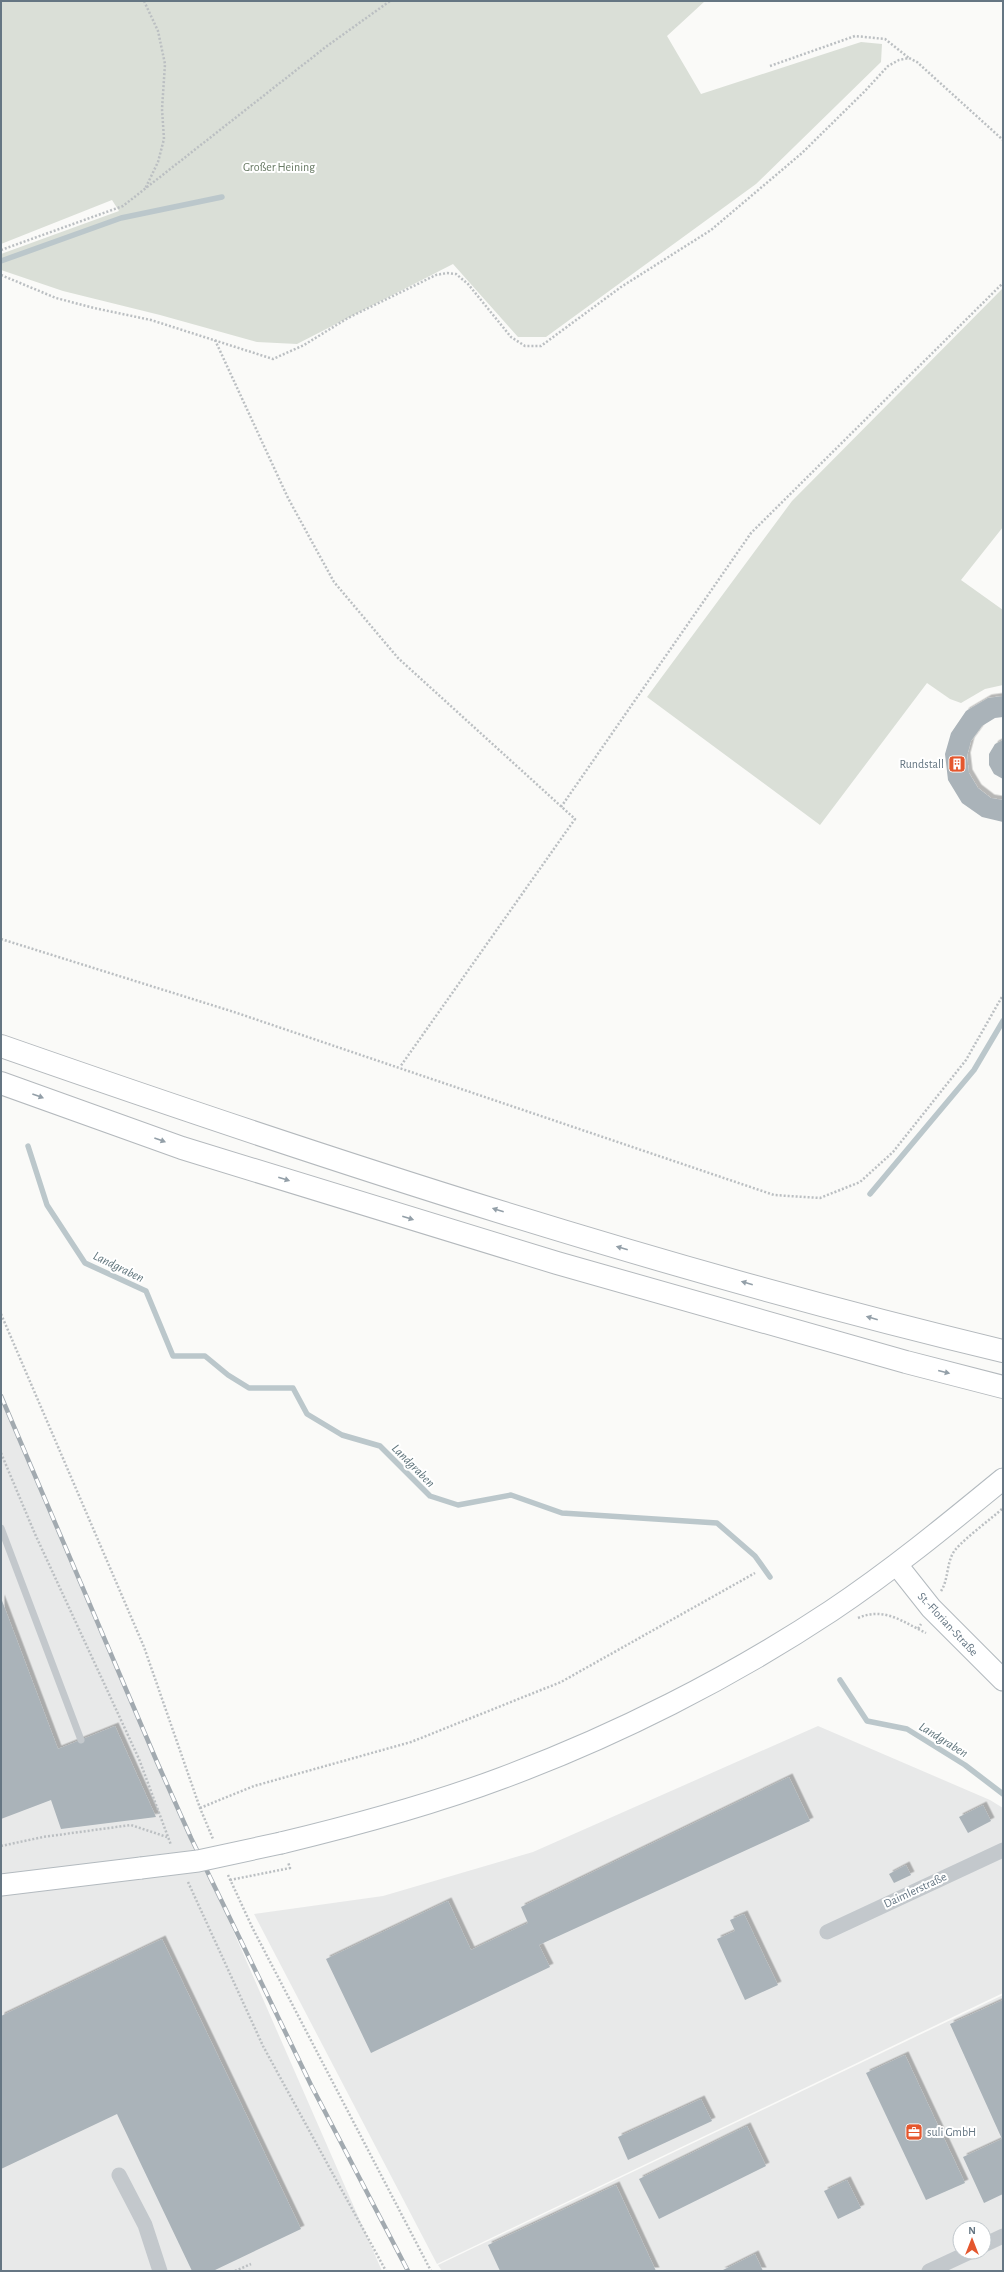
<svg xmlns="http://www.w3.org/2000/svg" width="1004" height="2272" viewBox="0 0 1004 2272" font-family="'Alegreya Sans',sans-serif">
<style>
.built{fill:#e8e9e9;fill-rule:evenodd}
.green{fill:#dadfd7}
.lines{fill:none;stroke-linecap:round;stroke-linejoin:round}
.stream{stroke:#bbc7cb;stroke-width:5.5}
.building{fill:#aab3b9;filter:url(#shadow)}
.secondary-casing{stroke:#b3babf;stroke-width:23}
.highway-casing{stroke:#b4b9bd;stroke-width:24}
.path{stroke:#bbbfc2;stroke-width:2.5;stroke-dasharray:2 2;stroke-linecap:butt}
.lane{stroke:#c3c8cc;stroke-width:7}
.street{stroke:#c3c8cc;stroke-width:15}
.secondary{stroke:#fff;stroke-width:21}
.highway{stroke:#fff;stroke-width:22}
.rail-casing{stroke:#a2aab0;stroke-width:4.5}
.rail{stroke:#fff;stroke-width:3;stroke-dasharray:9;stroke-linecap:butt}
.secondary-bridge-casing{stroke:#b3babf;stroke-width:23;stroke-linecap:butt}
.secondary-bridge{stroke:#fff;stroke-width:21}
.oneway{fill:#939fa8}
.labels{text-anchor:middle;stroke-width:4;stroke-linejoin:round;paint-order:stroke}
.park-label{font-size:12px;fill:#687a64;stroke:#fff}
.poi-label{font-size:12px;fill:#657683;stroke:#fff;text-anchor:end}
.street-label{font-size:12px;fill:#657683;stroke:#fff}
.water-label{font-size:13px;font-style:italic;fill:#60757c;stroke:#fff}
</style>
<defs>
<filter id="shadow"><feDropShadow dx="3.5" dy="-3.5" stdDeviation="0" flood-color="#0004"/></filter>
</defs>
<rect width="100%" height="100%" fill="#fafaf8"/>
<!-- built -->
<g class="built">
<polygon points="1,1400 382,2271 1,2271"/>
<polygon points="818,1726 990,1800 1003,1808 1003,1993 437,2264 254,1914 383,1896 533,1852"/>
<path d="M1003,1995v276h-561l-4,-6zM960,2228h24v24h-24z"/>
</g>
<!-- green -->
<g class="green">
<polygon points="1,1 705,1 667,36 701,94 861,42 882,44 881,62 756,184 546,337 518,337 453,264 297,344 257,342 160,315 63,291 1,270 1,254 119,211 112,200 1,244"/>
<polygon points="1003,288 1003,527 961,580 1003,610 1003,685 985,689 961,703 950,699 927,683 820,825 647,697 792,501"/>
</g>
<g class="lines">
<!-- stream -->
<g class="stream">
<polyline points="1,261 121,218 222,197"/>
<polyline points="28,1146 47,1205 85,1263 146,1291 173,1356 205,1356 228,1375 249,1388 293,1388 307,1414 342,1435 380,1446 430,1496 458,1505 511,1495 562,1513 717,1523 755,1556 770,1577"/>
<polyline points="870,1194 974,1070 1003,1021"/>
<polyline points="840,1680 867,1721 907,1729 965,1765 1003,1794"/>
</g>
</g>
<!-- building -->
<g class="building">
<polygon points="1003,696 1003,717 995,718 982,726 971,741 967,756 969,773 978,788 991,798 1003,800 1003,822 982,817 962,803 948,780 945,754 951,733 966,711 988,698"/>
<polygon points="1003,740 1003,779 994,774 989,765 989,754 995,744"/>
<polygon points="1,1598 58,1749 115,1726 156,1817 61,1829 51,1800 1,1819"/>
<polygon points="789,1777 810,1821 539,1945 550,1967 371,2053 326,1959 448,1901 471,1950 528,1923 521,1907"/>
<polygon points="983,1805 991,1821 968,1833 959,1817"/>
<polygon points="906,1865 911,1875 894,1883 889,1874"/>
<polygon points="744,1914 778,1985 745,2000 717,1939 735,1931 730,1920"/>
<polygon points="162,1939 301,2229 213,2271 192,2271 117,2114 1,2169 1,2016"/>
<polygon points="1003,2000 1003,2194 984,2203 963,2157 1002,2139 950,2024"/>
<polygon points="905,2055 965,2183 926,2200 866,2073"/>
<polygon points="701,2099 712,2121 628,2160 618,2137"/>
<polygon points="747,2126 766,2166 659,2219 639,2179"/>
<polygon points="847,2180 861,2208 838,2219 824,2191"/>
<polygon points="616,2185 656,2271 500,2271 488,2245"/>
<polygon points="755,2254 763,2271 721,2271"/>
</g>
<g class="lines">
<!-- secondary casing -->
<g class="secondary-casing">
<g id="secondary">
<polyline points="897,1565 931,1608 1003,1680"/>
<path d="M281,1843c75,-18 149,-38 221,-65 113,-42 228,-100 329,-167 60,-40 116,-86 172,-132"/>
<polyline points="1,1885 141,1868"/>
</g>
</g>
<!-- highway casing -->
<g class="highway-casing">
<g id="highway">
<path d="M1,1046c329,115 663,224 1002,305"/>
<polyline points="1,1083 182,1148 557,1263 906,1362 1003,1387"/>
</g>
</g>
<!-- path -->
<g class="path">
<polyline points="144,1 158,31 165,64 162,109 164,139 158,162 145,189"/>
<polyline points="770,66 855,36 885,39 909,58"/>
<polyline points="1,250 123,206 327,46 390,1"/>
<polyline points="1,275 56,298 94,308 151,320 273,359 304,345 348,318 436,275 447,273 456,274 468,284 511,337 525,346 541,346 621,287 711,230 802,153 865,91 888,66 899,60 909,58 917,62 1003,140"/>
<polyline points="215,340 288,498 334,582 398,658 575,819 400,1067"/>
<polyline points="561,807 751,533 1003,283"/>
<polyline points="1,939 234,1012 774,1195 820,1198 860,1182 893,1152 966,1060 1003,995"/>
<polyline points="1,1314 144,1647 200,1808 213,1839"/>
<polyline points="1,1453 35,1534 139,1759 171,1845"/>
<path d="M941,1591c8,-12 5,-29 14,-41 11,-13 35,-30 48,-42"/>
<path d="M858,1618c23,-10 39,0 60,11l3,-5"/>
<polyline points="918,1629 926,1633"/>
<polyline points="200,1808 254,1786 411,1742 561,1682 755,1573"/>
<polyline points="1,1846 43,1837 131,1825 167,1837"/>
<polyline points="228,1875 253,1929 431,2271"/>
<polyline points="230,1880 290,1868 288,1862"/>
<polyline points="188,1882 263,2046 386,2271"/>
<polyline points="235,2271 251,2264"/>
</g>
<!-- lane -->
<polyline class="lane" points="1,1528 81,1740"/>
<!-- street -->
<g class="street">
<polyline points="827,1932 1003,1850"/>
<polyline points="119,2175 145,2225 160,2271"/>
<polyline points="984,2245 1003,2236"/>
<polyline points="929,2271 970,2252"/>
</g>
<!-- secondary -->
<use href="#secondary" class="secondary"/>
<!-- highway -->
<use href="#highway" class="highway"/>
<!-- rail casing -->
<g class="rail-casing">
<polyline id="rail" points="1,1396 157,1762 191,1838 311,2085 408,2271"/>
</g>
<!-- rail -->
<use href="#rail" class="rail"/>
<!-- secondary-bridge casing -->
<g class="secondary-bridge-casing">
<polyline id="secondary-bridge" points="141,1868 198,1861 281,1843"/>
</g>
<!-- secondary-bridge -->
<use href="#secondary-bridge" class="secondary-bridge"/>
</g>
<!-- one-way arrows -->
<defs><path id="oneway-solid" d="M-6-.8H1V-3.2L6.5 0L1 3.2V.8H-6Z"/></defs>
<g class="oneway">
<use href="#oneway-solid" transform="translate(38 1096) rotate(20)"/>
<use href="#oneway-solid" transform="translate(160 1140) rotate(20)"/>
<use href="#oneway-solid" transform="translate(284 1179) rotate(17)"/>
<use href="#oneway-solid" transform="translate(498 1210) rotate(-162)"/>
<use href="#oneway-solid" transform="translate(408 1218) rotate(17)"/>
<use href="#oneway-solid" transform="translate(622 1248) rotate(-164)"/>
<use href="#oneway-solid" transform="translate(747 1283) rotate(-164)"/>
<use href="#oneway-solid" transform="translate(872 1318) rotate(-164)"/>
<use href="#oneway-solid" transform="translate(944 1372) rotate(14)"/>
</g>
<!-- icons -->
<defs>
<g id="building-square" transform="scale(0.9)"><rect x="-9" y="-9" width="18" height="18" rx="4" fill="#e4572e" stroke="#fff"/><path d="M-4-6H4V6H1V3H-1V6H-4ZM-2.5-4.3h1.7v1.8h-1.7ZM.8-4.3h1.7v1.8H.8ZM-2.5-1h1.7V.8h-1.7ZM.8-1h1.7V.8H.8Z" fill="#fff"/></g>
<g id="office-square" transform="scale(0.9)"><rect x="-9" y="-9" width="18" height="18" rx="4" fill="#e4572e" stroke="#fff"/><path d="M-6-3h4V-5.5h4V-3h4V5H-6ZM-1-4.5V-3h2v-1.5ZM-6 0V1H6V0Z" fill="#fff"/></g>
</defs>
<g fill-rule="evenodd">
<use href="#building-square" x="957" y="764"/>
<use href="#office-square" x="914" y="2132"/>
</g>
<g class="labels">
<!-- park labels -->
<g class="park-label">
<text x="279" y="171">Großer Heining</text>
</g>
<!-- poi labels -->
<g class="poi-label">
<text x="944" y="768">Rundstall</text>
<text x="927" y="2136" text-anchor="start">suli GmbH</text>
</g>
<!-- street labels -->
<g class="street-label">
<text transform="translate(948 1624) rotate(47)" y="4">St.-Florian-Straße</text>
<text transform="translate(915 1890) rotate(-25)" y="4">Daimlerstraße</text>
</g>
<!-- water labels -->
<g class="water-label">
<text transform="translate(119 1266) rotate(26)" y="5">Landgraben</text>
<text transform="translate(414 1465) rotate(45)" y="5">Landgraben</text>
<text transform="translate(944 1739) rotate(32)" y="5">Landgraben</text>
</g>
</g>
<!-- border -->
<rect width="1004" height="2272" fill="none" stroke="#657683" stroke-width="4"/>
<!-- north arrow -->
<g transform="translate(972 2240)"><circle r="19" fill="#ffffff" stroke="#c1c8cd"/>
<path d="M0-3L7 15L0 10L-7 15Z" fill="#e4572e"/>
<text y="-6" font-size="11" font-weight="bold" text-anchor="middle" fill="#657683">N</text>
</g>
</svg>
